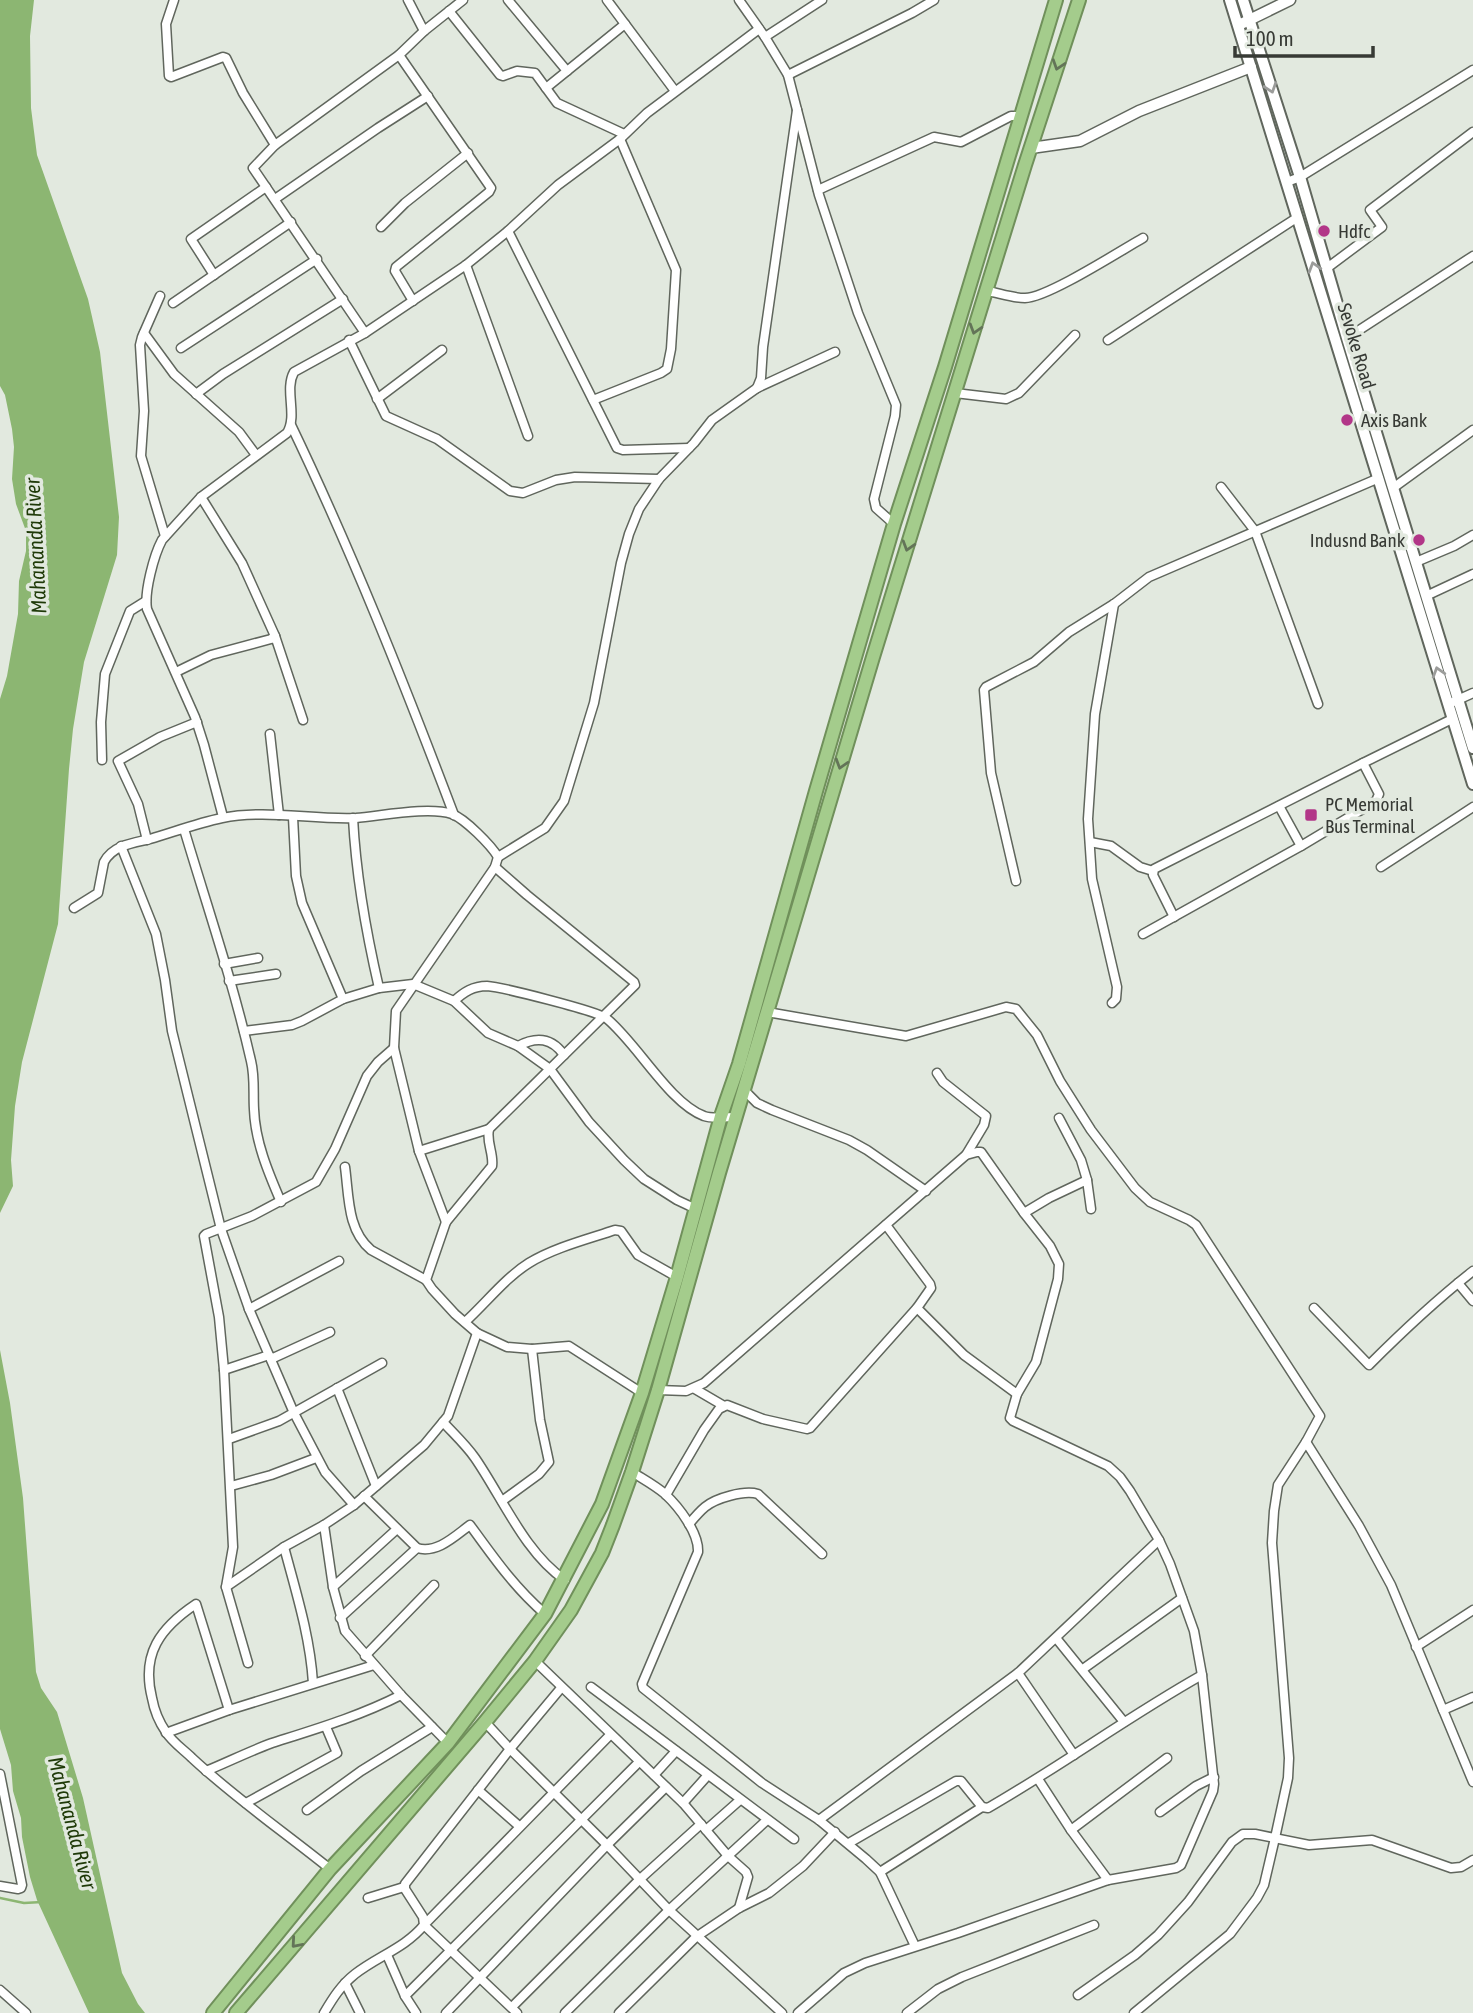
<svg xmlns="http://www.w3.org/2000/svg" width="1473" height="2013" viewBox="0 0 1473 2013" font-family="'Asap Condensed',sans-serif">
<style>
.water{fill:#8cb672}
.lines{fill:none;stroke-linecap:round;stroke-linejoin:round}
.stream{stroke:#8cb672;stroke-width:2.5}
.minor-casing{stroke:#60665d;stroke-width:11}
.tertiary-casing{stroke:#60665d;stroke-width:13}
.secondary-casing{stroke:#60665d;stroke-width:14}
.trunk-casing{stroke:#70905b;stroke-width:16}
.minor{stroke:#fff;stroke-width:8}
.tertiary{stroke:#fff;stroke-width:10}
.secondary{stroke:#fff;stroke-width:10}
.trunk{stroke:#a4cc8c;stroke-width:12}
.oneway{stroke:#637458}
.oneway2{stroke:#9b9c9a}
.poi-dot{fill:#b23688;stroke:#e2e9df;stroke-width:2.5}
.labels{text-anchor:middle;stroke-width:7;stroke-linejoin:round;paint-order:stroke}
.poi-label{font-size:19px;fill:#373a35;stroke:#e2e9df;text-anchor:start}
.street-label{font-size:19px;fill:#373a35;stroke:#e2e9df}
.water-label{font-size:21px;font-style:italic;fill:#1f3a08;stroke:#e2e9df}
</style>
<rect width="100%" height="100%" fill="#e2e9df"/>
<!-- water -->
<g class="water">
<polygon points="0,0 34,0 30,36 31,108 37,155 88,299 100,352 119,517 117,555 84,662 73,729 69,769 58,924 22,1062 15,1106 11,1160 13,1186 0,1213 0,699 7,676 18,614 19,581 26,551 26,531 16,504 12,479 14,447 12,429 5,395 0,386"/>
<polygon points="0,1350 10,1403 23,1498 36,1672 41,1688 57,1712 83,1798 122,1973 138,2004 145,2013 89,2013 37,1900 30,1877 22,1837 21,1818 13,1791 11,1765 0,1729"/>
</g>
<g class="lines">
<!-- stream -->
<polyline class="stream" points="0,1898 24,1903 42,1902"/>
<!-- minor casing -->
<g class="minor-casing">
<g id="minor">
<polyline points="174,0 166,24 169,76 171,77 223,57 226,58 243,93 275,145"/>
<polyline points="408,0 424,31"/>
<polyline points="508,0 567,71"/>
<polyline points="607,0 675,91"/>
<polyline points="739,0 765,37 788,75 819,195 858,313 896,405 895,416 874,499 876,508 894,524"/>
<polyline points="449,11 500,75 503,76 517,71 535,73 557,103 624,134"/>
<polyline points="765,37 822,0"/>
<polyline points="399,55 491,188 489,192 473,205 396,267 395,271 413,301"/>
<polyline points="788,75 912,13 934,0"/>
<polyline points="546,88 625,24"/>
<polyline points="1287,182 1300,177 1473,70"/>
<polyline points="818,190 934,137 961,142 1011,116 1021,116"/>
<polyline points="275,199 378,128 428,96"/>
<polyline points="381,227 405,203 468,153"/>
<polyline points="508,231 617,448 623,450 689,448"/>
<polyline points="466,265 528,436"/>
<polyline points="1327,268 1382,227 1370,210 1473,132"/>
<polyline points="214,275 191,239 266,187"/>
<path d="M987,291c12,2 25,7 38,7 22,0 95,-47 118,-60"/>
<polyline points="160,296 142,337 140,345 144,411 141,456 165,536"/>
<polyline points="173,303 291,222"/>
<polyline points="144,333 174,374 239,432 256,455"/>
<polyline points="365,333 253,168 275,145 399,55 424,31 463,0"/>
<polyline points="1347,338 1473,256"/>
<polyline points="349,340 386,416 437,439 510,491 523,493 556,480 575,477 659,479"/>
<polyline points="1108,340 1298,217"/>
<polyline points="181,348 317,259"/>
<polyline points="757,388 835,352"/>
<polyline points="955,393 1006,399 1019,393 1075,335"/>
<polyline points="196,394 223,374 343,299"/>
<polyline points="377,399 442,350"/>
<polyline points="593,400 661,373 667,369 671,349 676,270 620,139"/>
<path d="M291,425c61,127 113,258 163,390"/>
<polyline points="1221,487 1255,531 1318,704"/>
<polyline points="1393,488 1473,430"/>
<polyline points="1416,562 1454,546 1473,535"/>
<polyline points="1426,596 1473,574"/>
<polyline points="275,636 303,720"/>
<polyline points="176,672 211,655 271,639 275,636 242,563 201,497"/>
<polyline points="1453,702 1473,693"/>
<polyline points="270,734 279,815"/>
<polyline points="102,760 101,722 105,674 130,611 146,601"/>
<polyline points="1279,806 1301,846"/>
<path d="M223,817l-19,-72 -9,-28 -48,-108c-3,-17 7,-54 15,-69l39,-43 86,-64c11,-18 -3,-43 7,-61l71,-39 101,-68 42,-34 50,-46 62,-46 27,-26 112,-84"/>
<polyline points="293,817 296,876 302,903 343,999"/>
<path d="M353,818c3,57 13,114 26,170"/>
<path d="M184,829c23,77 49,153 67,232 4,16 2,32 3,48 1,32 14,63 27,93"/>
<polyline points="147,840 138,804 118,761 160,737 197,722"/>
<polyline points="1090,842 1111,846 1140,867 1153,871"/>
<polyline points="121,846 156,934 165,980 172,1031 221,1229 249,1309 294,1413 325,1472 354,1505"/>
<polyline points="498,857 545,828 564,801 594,703 621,563 629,534 639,509 659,479 694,443 712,420 757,388 761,378 763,347 797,110"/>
<polyline points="1381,867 1473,807"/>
<polyline points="1016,881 991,773 984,690 986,687 1034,662 1069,632 1114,604 1149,577 1379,478"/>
<path d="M74,908l24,-15 6,-31c9,-17 29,-19 46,-23 24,-7 48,-16 72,-21 44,-9 90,2 134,0 25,-2 73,-12 96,-4 13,5 39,31 46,43l-3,10 -99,144 -2,37 25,103 27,71 -20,58 6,9 23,25 22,19 30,14 25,2 37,-3 73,47"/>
<polyline points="1174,917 1153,875 1154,869 1363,763"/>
<polyline points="1143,934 1301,846 1376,801 1379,794 1363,763 1452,719"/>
<polyline points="224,964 258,958"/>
<polyline points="229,981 276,974"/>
<path d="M454,1001c10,-9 19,-15 33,-15 15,1 109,25 119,32 31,25 63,85 98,98 7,3 23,1 32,1"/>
<polyline points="1112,1003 1116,999 1117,987 1092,879 1088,819 1095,714 1114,604"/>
<polyline points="767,1012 906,1036 1006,1007 1016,1009 1037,1035 1060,1081 1091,1130 1135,1188 1150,1202 1189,1220 1196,1225 1320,1416 1306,1442 1278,1485 1274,1511 1272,1543 1289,1758 1288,1778 1275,1838 1264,1885 1257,1898 1230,1934 1134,2013"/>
<polyline points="244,1031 292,1025 302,1021 343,999 379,988 413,984 454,1001 488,1033 518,1046 550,1069 589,1122 624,1160 644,1179 677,1200 696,1209"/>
<path d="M518,1046c19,-10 34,-8 46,9"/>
<polyline points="937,1073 943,1082 986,1116 984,1125 966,1155"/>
<polyline points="744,1090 757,1103 772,1110 849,1140 867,1150 926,1191"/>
<polyline points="1059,1118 1081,1160 1087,1180"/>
<polyline points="419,1151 489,1129"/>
<path d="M345,1167c4,29 2,63 26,83l55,30"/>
<polyline points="1024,1213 1049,1198 1087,1180 1091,1209"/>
<path d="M446,1222l46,-56c2,-12 -6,-24 -3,-37l146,-144 -1,-3 -107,-87 -32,-28"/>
<polyline points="1458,1283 1473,1301"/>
<polyline points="917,1308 964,1355 1017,1394"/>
<path d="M1314,1308l55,57c33,-33 67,-65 104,-94"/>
<polyline points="249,1309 339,1261"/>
<path d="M465,1322c21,-19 40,-44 64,-59 24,-15 59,-24 86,-33l6,1 17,24 39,22"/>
<polyline points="271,1359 330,1332"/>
<polyline points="224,1370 269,1355"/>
<polyline points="337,1388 376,1486"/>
<polyline points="695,1389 724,1406"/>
<polyline points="658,1390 686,1391 704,1383 966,1155 977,1152 981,1152 1024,1213 1050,1246 1059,1264 1058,1279 1036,1362 1017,1394 1010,1418 1013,1421 1108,1466 1120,1477 1130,1491 1159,1540 1170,1564 1194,1631 1202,1675 1214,1784 1213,1791 1181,1865 1176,1868 1108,1880 958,1933 865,1963 844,1973 798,2013"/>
<path d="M443,1422c11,12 23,23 32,36 27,39 50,95 90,122"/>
<polyline points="229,1439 279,1421 382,1363"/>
<polyline points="1306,1442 1359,1526 1391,1585 1473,1782"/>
<path d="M632,1472c11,7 24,14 33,22 14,13 34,39 33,58l-56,132 1,4 119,95 57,37 47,39 14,13 35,74"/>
<polyline points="231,1486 271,1475 316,1458"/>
<polyline points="666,1495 704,1430 719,1409 727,1405 763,1419 807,1429 810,1428 917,1308 931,1288 930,1284 886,1225"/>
<path d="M364,1496l53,52c20,6 38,-12 53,-23 24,33 44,62 75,89"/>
<polyline points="502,1501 539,1474 549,1462 540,1420 532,1349"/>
<path d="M689,1524c5,-6 10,-12 16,-17 11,-9 39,-17 53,-13l64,60"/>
<polyline points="324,1525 333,1587 345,1631 401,1695 448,1743"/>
<path d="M284,1547c12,45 26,89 29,136"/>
<polyline points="226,1587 284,1547 324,1525 354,1505 424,1445 448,1416 477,1333"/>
<polyline points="333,1587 397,1529"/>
<polyline points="340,1618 417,1548"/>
<polyline points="1056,1638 1124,1722"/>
<polyline points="1416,1647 1473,1610"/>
<polyline points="365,1656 434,1585"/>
<polyline points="535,1661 683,1803 728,1856 746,1872 748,1877 739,1908"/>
<polyline points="248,1663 226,1587 233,1547 224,1370 219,1317 204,1236 206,1234 252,1216 316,1182 335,1149 367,1076 378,1062 394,1048"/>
<polyline points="1083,1669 1182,1598"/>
<polyline points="1018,1673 1074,1755"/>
<polyline points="591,1687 794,1839"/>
<path d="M229,1710l-33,-106c-36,24 -55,50 -44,94 2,11 7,24 14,34 6,10 18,18 26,26 43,40 92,74 138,111"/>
<polyline points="1443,1710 1473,1697"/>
<polyline points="485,1722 510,1749 607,1845 669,1910 782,2013"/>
<polyline points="166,1733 229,1710 374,1665"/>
<path d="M206,1771c22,-9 44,-20 66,-28 44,-14 88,-27 129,-48"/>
<polyline points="0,1774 22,1885 21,1888 18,1889 0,1886"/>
<polyline points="654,1775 676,1751"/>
<polyline points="1038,1779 1071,1830 1108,1880"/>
<polyline points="478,1790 519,1826"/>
<polyline points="246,1803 337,1753 326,1727"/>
<polyline points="683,1803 708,1775"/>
<polyline points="307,1810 361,1771 432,1727"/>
<polyline points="1160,1812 1196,1786 1214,1777"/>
<polyline points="819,1820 1018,1673 1159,1540"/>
<polyline points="706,1830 740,1800"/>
<polyline points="1071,1830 1167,1758"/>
<path d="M849,1843l107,-62h5l21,26 6,1c73,-42 141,-92 214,-133"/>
<polyline points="880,1872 982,1807"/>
<polyline points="368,1898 404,1887"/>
<polyline points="387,1955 405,1996 416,2013"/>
<polyline points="345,1983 360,2013"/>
<polyline points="0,1990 26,2013"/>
<polyline points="1078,1995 1135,1955 1158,1935 1188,1902 1232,1842 1243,1834 1255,1834 1309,1845 1372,1840 1451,1868 1461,1867 1473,1860"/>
<polyline points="405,1996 639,1762"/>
<polyline points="512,2007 639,1880 701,1824"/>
<path d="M324,2013c9,-15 17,-28 31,-39 23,-18 50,-26 69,-49l-1,-8 -18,-28v-5l105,-135 51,-61"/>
<polyline points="446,2013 607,1845 666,1787"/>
<polyline points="517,2013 424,1925 610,1735"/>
<polyline points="565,2013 669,1910 767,1820"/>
<polyline points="619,2013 696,1937 739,1908 769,1893 803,1866 835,1832"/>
<polyline points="907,2013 938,1989 962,1977 1094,1925"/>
</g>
</g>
<!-- tertiary casing -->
<g class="tertiary-casing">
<g id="tertiary">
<polyline points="1243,23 1290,0"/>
<polyline points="1031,148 1080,141 1139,111 1251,67"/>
</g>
</g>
<!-- secondary casing -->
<g class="secondary-casing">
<g id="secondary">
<polyline points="1230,0 1473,784"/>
<polyline points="1243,0 1300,177 1347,338 1473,748"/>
</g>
</g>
<!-- trunk casing -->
<g class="trunk-casing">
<g id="trunk">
<polyline points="213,2013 330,1869 448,1743 545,1614 602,1504 642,1393 677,1277 721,1116 739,1064 816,791 894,524 945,367 1056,0"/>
<polyline points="236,2013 485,1722 535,1661 571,1610 602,1553 613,1525 632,1472 658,1390 719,1173 873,657 1025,165 1079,0"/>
</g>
</g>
<!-- minor -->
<use href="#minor" class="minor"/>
<!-- tertiary -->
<use href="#tertiary" class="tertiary"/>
<!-- secondary -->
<use href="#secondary" class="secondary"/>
<!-- trunk -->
<use href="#trunk" class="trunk"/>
</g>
<!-- one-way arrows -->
<defs><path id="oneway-chevron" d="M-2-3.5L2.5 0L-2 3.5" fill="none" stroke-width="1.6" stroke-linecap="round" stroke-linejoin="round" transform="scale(1.75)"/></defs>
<g class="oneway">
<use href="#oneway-chevron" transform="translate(1058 65) rotate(108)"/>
<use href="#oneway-chevron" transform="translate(975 329) rotate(107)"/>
<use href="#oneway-chevron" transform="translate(908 546) rotate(107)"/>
<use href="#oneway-chevron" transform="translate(841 764) rotate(107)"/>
<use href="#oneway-chevron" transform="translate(296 1943) rotate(131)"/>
</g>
<g class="oneway2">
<use href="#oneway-chevron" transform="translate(1271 88) rotate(72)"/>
<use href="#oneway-chevron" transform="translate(1314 267) rotate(-107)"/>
<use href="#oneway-chevron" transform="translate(1438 672) rotate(-107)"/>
</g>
<!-- markers -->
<g class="poi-dot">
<circle cx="1324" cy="231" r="7"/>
<circle cx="1347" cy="420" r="7"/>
<circle cx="1419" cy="540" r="7"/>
<rect x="1304" y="808" width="14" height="14" rx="3.5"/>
</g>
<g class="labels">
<!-- poi labels -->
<g class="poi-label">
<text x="1338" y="238">Hdfc</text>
<text x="1361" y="427">Axis Bank</text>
<text x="1405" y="547" text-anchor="end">Indusnd Bank</text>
<text x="1325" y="811">PC Memorial<tspan x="1325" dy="22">Bus Terminal</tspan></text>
</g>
<!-- street labels -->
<g class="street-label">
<text transform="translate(1357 346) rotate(73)" y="7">Sevoke Road</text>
</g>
<!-- water labels -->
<g class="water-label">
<text transform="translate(36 546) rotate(-93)" y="7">Mahananda River</text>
<text transform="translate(72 1823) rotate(75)" y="7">Mahananda River</text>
</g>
</g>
<!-- scale -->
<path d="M1235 46v10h138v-10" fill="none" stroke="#373a35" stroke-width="3.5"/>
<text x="1246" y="46" font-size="21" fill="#373a35" stroke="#e2e9df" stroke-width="5" paint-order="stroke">100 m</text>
</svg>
